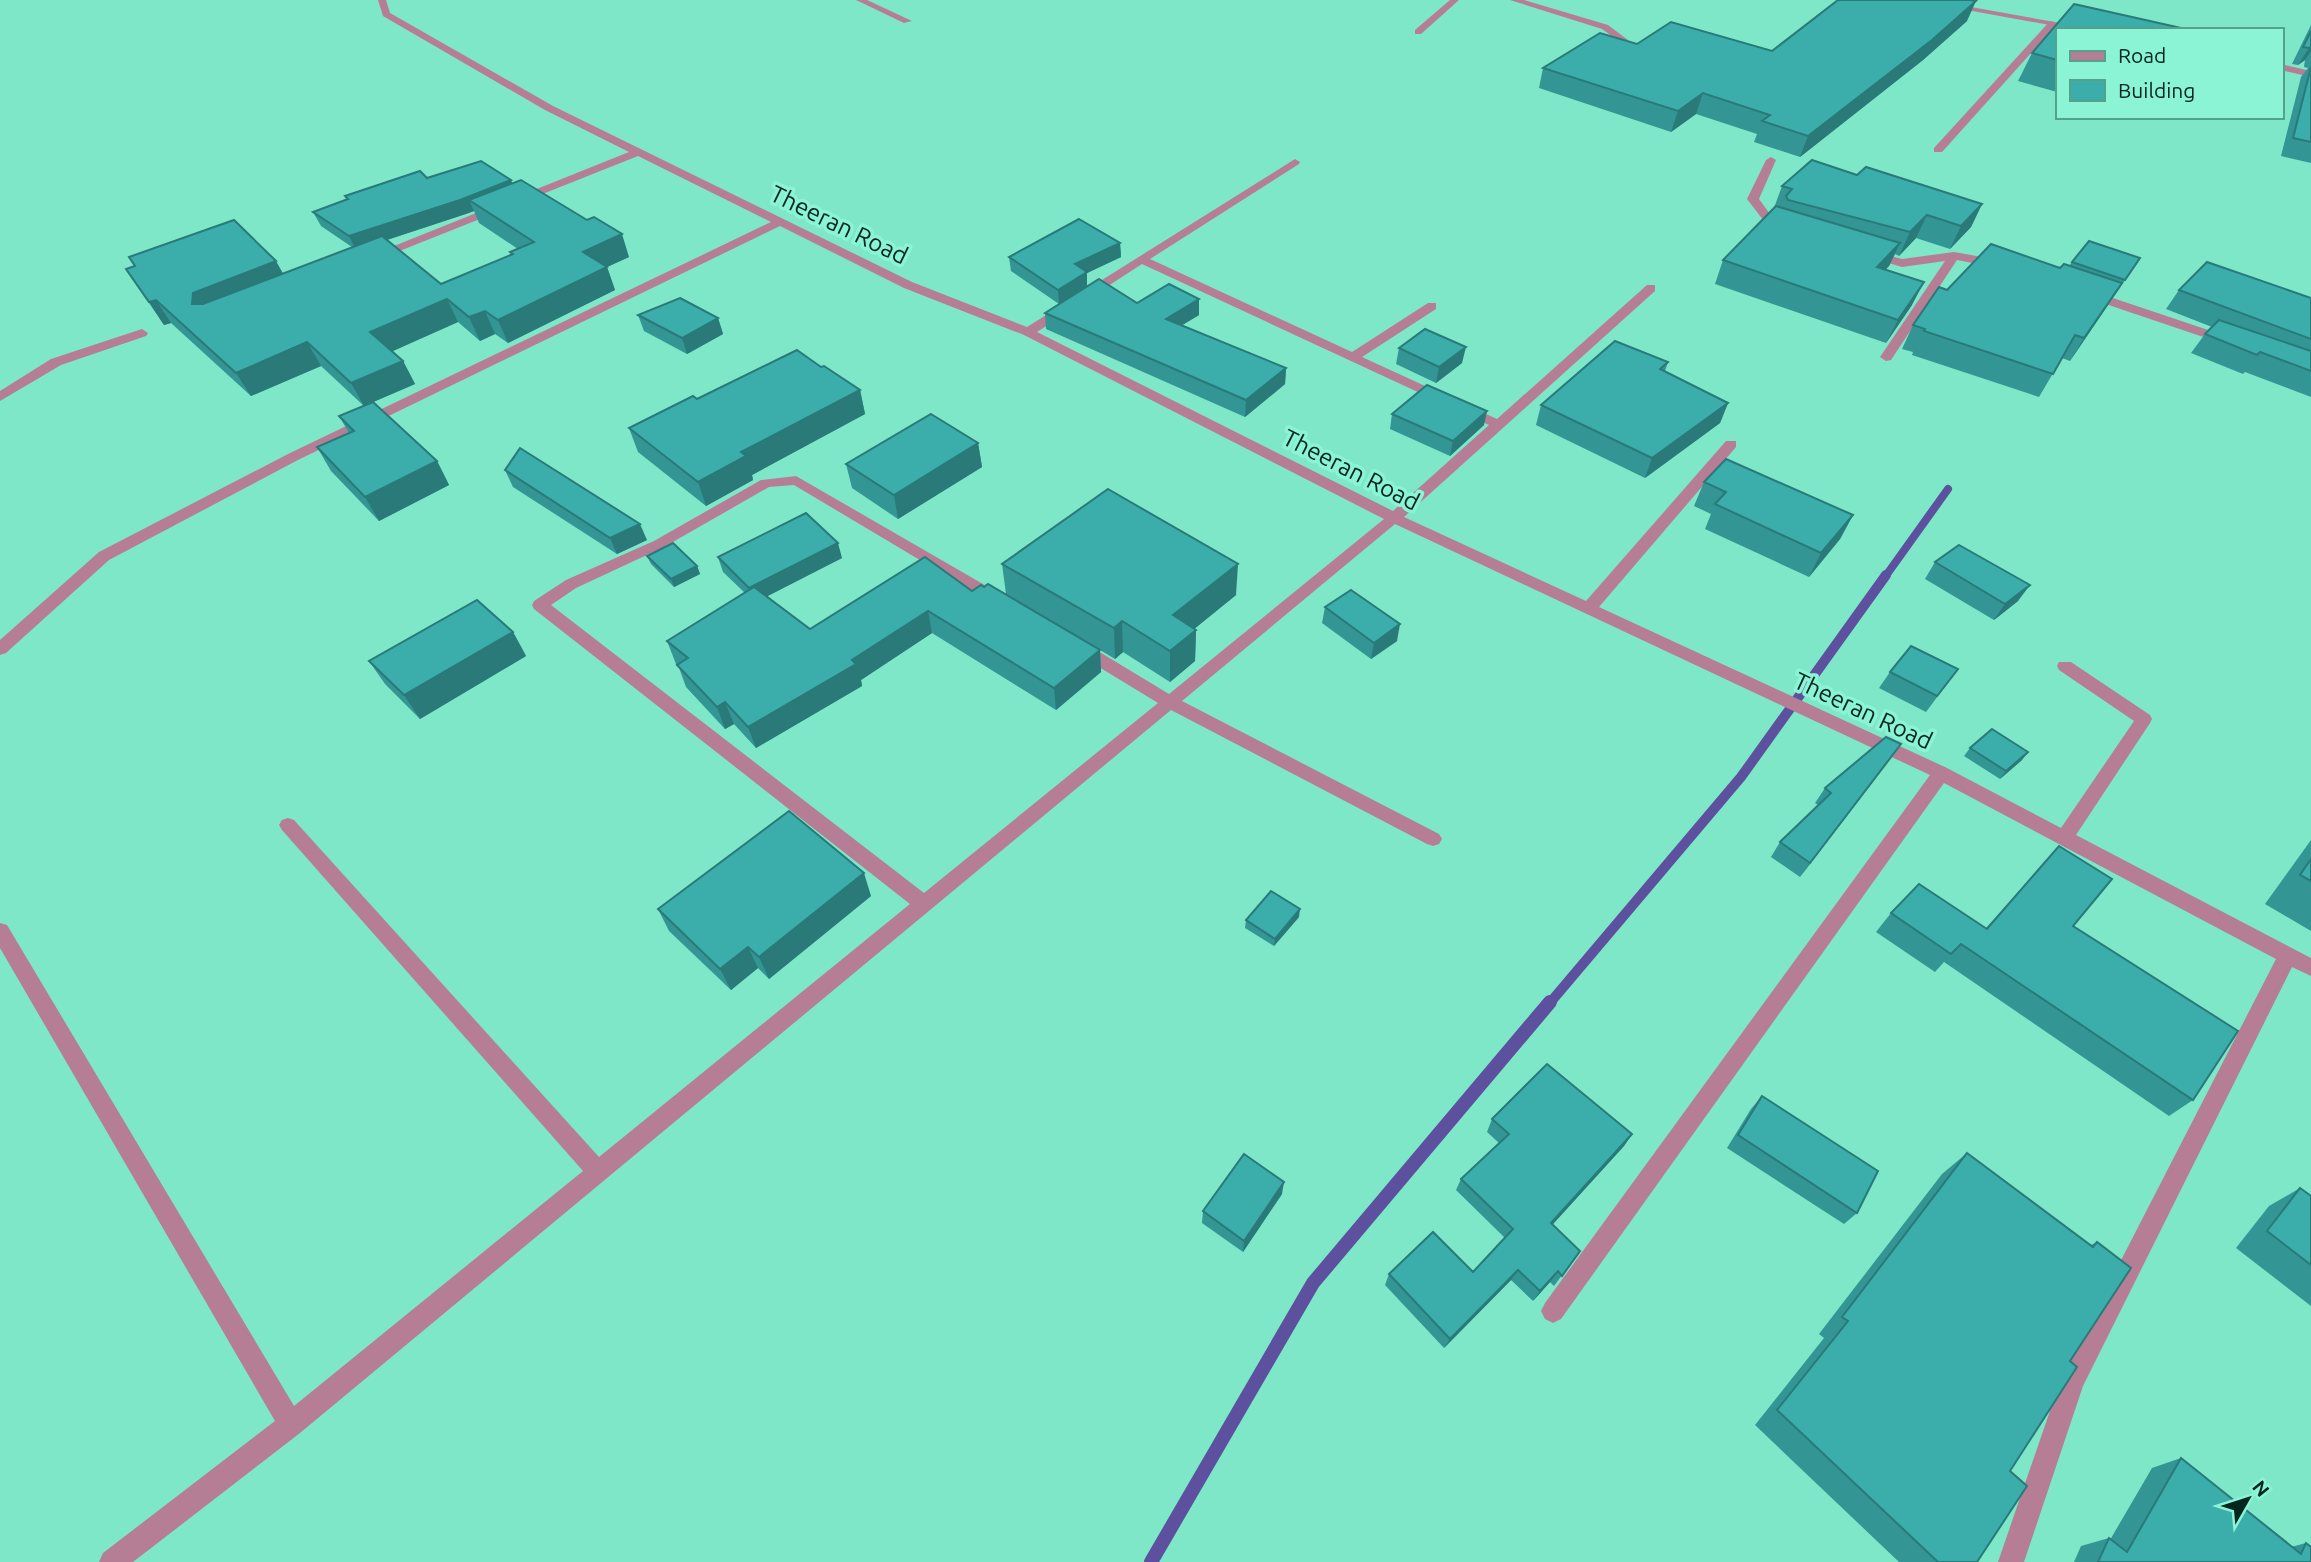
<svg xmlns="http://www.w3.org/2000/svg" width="2311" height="1562" viewBox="0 0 2311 1562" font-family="Ubuntu,sans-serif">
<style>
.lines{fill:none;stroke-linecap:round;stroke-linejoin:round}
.stream-far2{stroke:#5d519f;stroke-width:8}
.stream-far1{stroke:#5d519f;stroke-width:10}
.stream{stroke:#5d519f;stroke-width:14}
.minor{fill:#b67e95;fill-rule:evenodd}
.tertiary{fill:#b67e95;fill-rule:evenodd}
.wall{fill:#339694;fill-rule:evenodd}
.shaded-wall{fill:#297a78}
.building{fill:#3baeac;stroke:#297a78;stroke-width:2}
.labels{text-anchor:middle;stroke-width:7;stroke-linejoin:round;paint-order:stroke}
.street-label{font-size:24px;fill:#03261e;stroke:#8af4d5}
</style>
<rect width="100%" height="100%" fill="#7de7c8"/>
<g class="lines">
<!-- stream-far2 -->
<polyline class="stream-far2" points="1885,577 1948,489"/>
<!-- stream-far1 -->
<polyline class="stream-far1" points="1549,1004 1741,777 1886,575"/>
<!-- stream -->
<polyline class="stream" points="1151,1562 1313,1283 1550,1002"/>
<!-- minor -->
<g class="minor">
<path d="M378,0h8l4,13 163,93 359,176 115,45 268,-168 5,3 -1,2 -149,95 202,93 76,-49h8v6l-74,48 135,62 150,-134h8v6l-251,226 182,84 140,-160h10v6l-137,160 348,161 114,60 73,-107 -75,-51 -2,-4 2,-4h12l79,53 2,4 -2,4 -74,112 235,123v18l-19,-9 -209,419 -59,176h-26l65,-189 213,-414 -332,-176 -383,536 -8,4 -8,-4 -4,-8 4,-8 385,-528 -535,-251 -213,177 257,133 3,5 -3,5 -6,2 -6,-2 -256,-134 -871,723 -167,129h-34l4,-9 172,-132 -275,-473v-25l7,2 287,481 289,-235 -301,-341 -3,-5 3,-5 6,-2 6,2 305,337 311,-253 -376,-295 -2,-4 2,-4 32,-21 88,-39 107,-61 35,-4 206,119 3,4 -3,4h-10l-198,-118 -25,2 -105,60 -88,41 -25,17 373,288 234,-190 -82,-50 -2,-4 2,-4h12l81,49 215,-175 -360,-184 -120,-47 -124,-62 -482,234 -189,100 -103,93 -6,2v-15l99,-88 189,-98 483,-232 -133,-66 -256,102h-8v-4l255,-102 -84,-42 -162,-94zM1142,264l347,161 -96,86 -356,-179z"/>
<polygon points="856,0 867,0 912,21 904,23"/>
<polygon points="1450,0 1459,0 1421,34 1415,34 1415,30"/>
<polygon points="1510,0 1524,0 1608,25 1628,40 1620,42 1602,29"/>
<polygon points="2050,21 2058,23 1942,152 1934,152 1934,148"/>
<polygon points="1771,157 1776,160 1759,199 1778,225 1790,230 1784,233 1770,229 1747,199 1766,160"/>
<polygon points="1872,251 1902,259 1954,252 1999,260 2005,264 1999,268 1957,260 1891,360 1886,361 1880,357 1945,261 1902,267 1868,257 1866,255"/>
<polygon points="2089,290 2232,338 2234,341 2232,344 2224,344 2085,297 2085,291"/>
<polygon points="142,329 148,333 146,336 61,365 0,401 0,391 51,359"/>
</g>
<!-- tertiary -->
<g class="tertiary">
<polygon points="1912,0 1932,0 2099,30 2077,30"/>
<polygon points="2281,64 2311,71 2311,77 2281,70"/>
</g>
</g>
<!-- wall -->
<g class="wall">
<polygon points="1967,21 1923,60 1800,157 1754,142 1757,134 1696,114 1671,132 1539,88 1543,68 1637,44 1772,51"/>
<polygon points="2311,25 2311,163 2281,156 2301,77 2308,68 2304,67 2305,60 2298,65 2292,64"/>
<polygon points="2057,30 2057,92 2018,81 2032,53"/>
<polygon points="1857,175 1982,204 1971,227 1950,249 1916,238 1899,256 1895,254 1889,266 1886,269 1912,305 1886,343 1715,284 1723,260 1774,208 1782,186"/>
<path d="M427,178l85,5 117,74 -22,10 8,23 -107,53 -13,-9 -15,7 -22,-19 -66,29 11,10 12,23 -42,18 64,59 12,24 -70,36 -48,-50 -14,-24 32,-14 -10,-17 25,-10 -43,-40 -70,30 -80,-73 -7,2 -38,-56 9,-3 -6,-9 154,17 69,-27 -31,-21 -8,-14 34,-13 -2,-3zM474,211l5,12 39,26 -8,3 1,3 -70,29 -54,-44z"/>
<polygon points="1120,243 1121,257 1087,273 1059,304 1011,271 1009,257"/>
<polygon points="2072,262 2130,273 2070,361 2062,358 2039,397 1912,355 1913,352 1902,349 1913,325 1947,290 2069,266"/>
<polygon points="2179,290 2311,298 2311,397 2245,372 2243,374 2191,353 2205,334 2212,327 2166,309"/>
<polygon points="1137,303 1199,315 1182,325 1286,368 1285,384 1245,417 1046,329 1045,313"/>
<polygon points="638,315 718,318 723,334 687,354 644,331"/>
<polygon points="1399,348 1462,363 1436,383 1396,364"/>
<polygon points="1668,362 1665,371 1728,403 1720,423 1645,478 1536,425 1541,405"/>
<polygon points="821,367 860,390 865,414 752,475 753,480 706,506 638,452 629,428 697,399"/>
<polygon points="1392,414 1484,425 1450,456 1390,429"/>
<polygon points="978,443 982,467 898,519 852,488 846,464"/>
<polygon points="505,470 647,540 617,554 513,487"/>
<polygon points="1704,482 1853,515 1840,539 1809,577 1705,529 1711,514 1694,506"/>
<polygon points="647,556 697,566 700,574 674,587 651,564"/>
<polygon points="718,557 842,558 767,596 810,629 972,591 984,587 1006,594 1002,564 1236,595 1194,629 1196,630 1195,661 1170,682 1123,652 1115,659 1100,650 1101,672 1056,710 932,633 861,680 862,686 756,748 734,724 725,729 686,687 678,665 676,664 667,641 745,593 723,572"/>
<polygon points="1935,562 2018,601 1994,620 1925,579"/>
<polygon points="1325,607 1397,641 1371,659 1322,623"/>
<polygon points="513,632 526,656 420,719 385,684 369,661"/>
<polygon points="1958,669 1926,712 1879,688 1890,672"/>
<polygon points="1970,748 2022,760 2000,779 1964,756"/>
<polygon points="1890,759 1800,877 1771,857 1780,842 1818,805 1815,803 1825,788"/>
<polygon points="2311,840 2311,931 2265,904"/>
<polygon points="2059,846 2073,926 2193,1100 2169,1116 1944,962 1935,972 1876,932 1891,913 1986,928"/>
<polygon points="871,896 769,979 758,968 731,990 669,931 658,909"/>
<polygon points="1299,917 1274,946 1245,928 1246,920"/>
<polygon points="1762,1096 1857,1213 1844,1224 1727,1148 1751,1109"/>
<polygon points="1492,1119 1632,1134 1624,1146 1552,1225 1580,1251 1554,1286 1550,1282 1533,1301 1511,1280 1444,1348 1385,1285 1389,1274 1473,1272 1505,1238 1456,1190 1461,1179 1499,1143 1487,1132"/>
<polygon points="1967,1153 2091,1245 2097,1242 2070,1361 2010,1471 1977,1562 1899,1562 1755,1425 1824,1338 1819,1334 1942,1174"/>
<polygon points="2300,1188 2311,1196 2311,1306 2236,1248 2269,1206"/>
<polygon points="1282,1194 1243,1252 1202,1223 1203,1211"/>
<polygon points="2181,1458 2291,1547 2306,1543 2311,1562 2074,1562 2081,1546 2109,1538 2110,1540 2152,1468"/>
</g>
<!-- shaded-wall -->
<g class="shaded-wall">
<polygon points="1976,1 1967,21 1923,60 1800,157 1808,136"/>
<polygon points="2311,47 2311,51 2305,60 2298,65 2309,48"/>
<polygon points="1703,93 1696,114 1671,132 1678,111"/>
<polygon points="511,180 517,194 469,200 474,211 466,214 356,250 349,236"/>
<polygon points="1982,204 1971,227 1950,249 1961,226"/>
<polygon points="1927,215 1916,238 1899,256 1910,232"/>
<polygon points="622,234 629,257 607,267 615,290 508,343 498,320 583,252"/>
<polygon points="1120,243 1121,257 1087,273 1087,286 1059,304 1058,290 1075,264"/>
<polygon points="1900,243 1889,266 1866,290 1877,267"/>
<polygon points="276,261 289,284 208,317 192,304 193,293"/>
<polygon points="1924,282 1912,305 1886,343 1898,320"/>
<polygon points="2122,283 2107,306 2070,361 2084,338"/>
<polygon points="447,299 458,322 382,356 370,332"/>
<polygon points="1199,299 1199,315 1166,335 1166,319"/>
<polygon points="156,300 171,323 164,325 149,302"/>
<polygon points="485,311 495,334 480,341 469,317"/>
<polygon points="718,318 723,334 687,354 682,338"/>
<polygon points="307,342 321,366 251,396 236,373"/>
<polygon points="1466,347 1462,363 1436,383 1439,367"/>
<polygon points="403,361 415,384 364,406 351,383"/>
<polygon points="1286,368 1285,384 1245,417 1246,400"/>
<polygon points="860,390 865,414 752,475 753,480 706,506 698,482 741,452"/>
<polygon points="1728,403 1720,423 1645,478 1652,458"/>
<polygon points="1487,411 1484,425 1450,456 1453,441"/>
<polygon points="978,443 982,467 898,519 894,495"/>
<polygon points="437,461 449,485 379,521 365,497"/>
<polygon points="1853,515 1840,539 1809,577 1821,553"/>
<polygon points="640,524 647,540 617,554 610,538"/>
<polygon points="838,543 842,558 754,603 749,588"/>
<polygon points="1238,564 1236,595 1172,647 1173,615"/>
<polygon points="697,566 700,574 674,587 671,579"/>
<polygon points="2030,585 2018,601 1994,620 2005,604"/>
<polygon points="928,611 932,633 861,680 862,686 756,748 748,727"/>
<polygon points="1122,621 1123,652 1115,659 1114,628"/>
<polygon points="1400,624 1397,641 1371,659 1374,643"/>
<polygon points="1196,630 1195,661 1170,682 1170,651"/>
<polygon points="513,632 526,656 420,719 404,695"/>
<polygon points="1100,650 1101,672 1056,710 1054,688"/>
<polygon points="725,702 734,724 725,729 717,707"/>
<polygon points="1901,744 1890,759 1800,877 1810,863"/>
<polygon points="2028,752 2022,760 2000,779 2006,771"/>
<polygon points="864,873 871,896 769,979 759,957"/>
<polygon points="1300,909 1299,917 1274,946 1275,939"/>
<polygon points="748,947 758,968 731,990 720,969"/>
<polygon points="1632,1134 1624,1146 1544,1234 1551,1223"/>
<polygon points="1284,1182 1282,1194 1243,1252 1244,1241"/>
<polygon points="1518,1270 1511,1280 1444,1348 1450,1339"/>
<polygon points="1558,1271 1550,1282 1533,1301 1540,1291"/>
</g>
<!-- building -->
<g class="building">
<polygon points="1838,0 1970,0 1976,1 1932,40 1808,136 1762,121 1770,115 1703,93 1678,111 1543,68 1600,33 1637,44 1671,22 1772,51"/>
<polygon points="2074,4 2190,30 2057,30 2057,60 2032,53"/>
<polygon points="2311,31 2311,47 2309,48 2303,47"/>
<polygon points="2311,67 2311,142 2293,138"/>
<polygon points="1812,160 1857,175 1866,167 1982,204 1961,226 1927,215 1910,232 1788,200 1786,196 1792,189 1782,186"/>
<polygon points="481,161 511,180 460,200 349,236 313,212 348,199 345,196 420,171 427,178"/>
<polygon points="521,180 587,220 594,217 622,234 583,252 607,267 498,320 485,311 469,317 447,299 370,332 403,361 351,383 307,342 236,373 156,300 149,302 126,269 135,266 129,257 234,220 276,261 193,293 192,304 203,304 382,236 441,284 513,254 510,252 534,242 469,200"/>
<polygon points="1776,206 1900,243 1877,267 1924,282 1898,320 1723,260"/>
<polygon points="1079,219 1120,243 1075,264 1087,272 1058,290 1009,257"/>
<polygon points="2089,241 2140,258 2125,280 2072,262"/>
<polygon points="1991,244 2060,268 2064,264 2122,283 2084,338 2075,335 2053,374 1924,331 1925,329 1913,325 1939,287 1947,290"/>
<polygon points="2207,262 2311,298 2311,339 2179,290"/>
<polygon points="1099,279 1137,303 1169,284 1199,299 1166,319 1286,368 1246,400 1045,313"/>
<polygon points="680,298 718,318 682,338 638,315"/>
<polygon points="2219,320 2311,351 2311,371 2260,352 2257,355 2205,334"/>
<polygon points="1425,329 1466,347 1439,367 1399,348"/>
<polygon points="1615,341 1668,362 1660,369 1728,403 1652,458 1541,405"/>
<polygon points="797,350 821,367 824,366 860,390 741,452 746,456 698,482 629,428 693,396 697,399"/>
<polygon points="1427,385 1487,411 1453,441 1392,414"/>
<polygon points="373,402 437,461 365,497 317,447 354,431 339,416"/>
<polygon points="931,414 978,443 894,495 846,464"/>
<polygon points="520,448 640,524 610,538 505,470"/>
<polygon points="1726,459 1853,515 1821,553 1715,504 1726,492 1704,482"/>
<polygon points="1108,489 1238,564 1173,615 1196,630 1170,651 1122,621 1114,628 1002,564"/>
<polygon points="806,513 838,543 749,588 718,557"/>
<polygon points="673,543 697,566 671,579 647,556"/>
<polygon points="1959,545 2030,585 2005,604 1935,562"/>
<polygon points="925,557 972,591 981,585 984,587 988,584 1100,650 1054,688 928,611 852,660 856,664 748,727 725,702 717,707 677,665 688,658 667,641 754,587 810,629"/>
<polygon points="1351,590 1400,624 1374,643 1325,607"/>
<polygon points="477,600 513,632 404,695 369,661"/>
<polygon points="1911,646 1958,669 1937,696 1890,672"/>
<polygon points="1992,729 2028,752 2006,771 1970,748"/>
<polygon points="1886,737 1901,744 1810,863 1780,842 1831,793 1825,788"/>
<polygon points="789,811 864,873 759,957 748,947 720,969 658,909"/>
<polygon points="2059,846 2112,879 2073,926 2238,1031 2193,1100 1961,944 1951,954 1891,913 1919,884 1987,929"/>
<polygon points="2311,859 2311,881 2300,875"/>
<polygon points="1271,891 1300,909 1275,939 1246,920"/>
<polygon points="1547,1064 1632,1134 1551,1223 1580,1251 1562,1276 1558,1271 1540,1291 1518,1270 1450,1339 1389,1274 1433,1232 1473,1272 1513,1229 1461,1179 1509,1134 1492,1119"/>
<polygon points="1762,1096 1878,1171 1857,1213 1738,1135"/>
<polygon points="1967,1153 2093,1247 2097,1242 2131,1268 2070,1361 2077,1367 2010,1471 2027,1486 1977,1562 1938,1562 1777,1410 1848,1321 1842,1317"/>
<polygon points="1244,1154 1284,1182 1244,1241 1203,1211"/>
<polygon points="2300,1188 2311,1196 2311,1265 2267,1231"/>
<polygon points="2181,1458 2301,1554 2306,1543 2311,1547 2311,1562 2098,1562 2109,1538 2127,1552"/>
</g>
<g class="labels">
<!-- street labels -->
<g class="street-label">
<text transform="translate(839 225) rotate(26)" y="8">Theeran Road</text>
<text transform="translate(1351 470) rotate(27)" y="8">Theeran Road</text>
<text transform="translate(1863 711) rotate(25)" y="8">Theeran Road</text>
</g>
</g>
<!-- legend -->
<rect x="2056" y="28" width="228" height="91" fill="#8af4d5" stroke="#54a28c" stroke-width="2"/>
<rect x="2070" y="51" width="35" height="10" fill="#b67e95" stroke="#54a28c" stroke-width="2"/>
<text x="2118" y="63" font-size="21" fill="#03261e">Road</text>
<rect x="2070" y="80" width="35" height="21" fill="#3baeac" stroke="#54a28c" stroke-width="2"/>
<text x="2118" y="98" font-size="21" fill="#03261e">Building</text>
<!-- north arrow -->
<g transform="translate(2248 1499) rotate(51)" stroke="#8af4d5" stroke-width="5" paint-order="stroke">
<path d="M0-5L12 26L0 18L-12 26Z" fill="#03261e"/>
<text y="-10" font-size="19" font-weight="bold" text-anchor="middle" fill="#03261e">N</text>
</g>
</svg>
